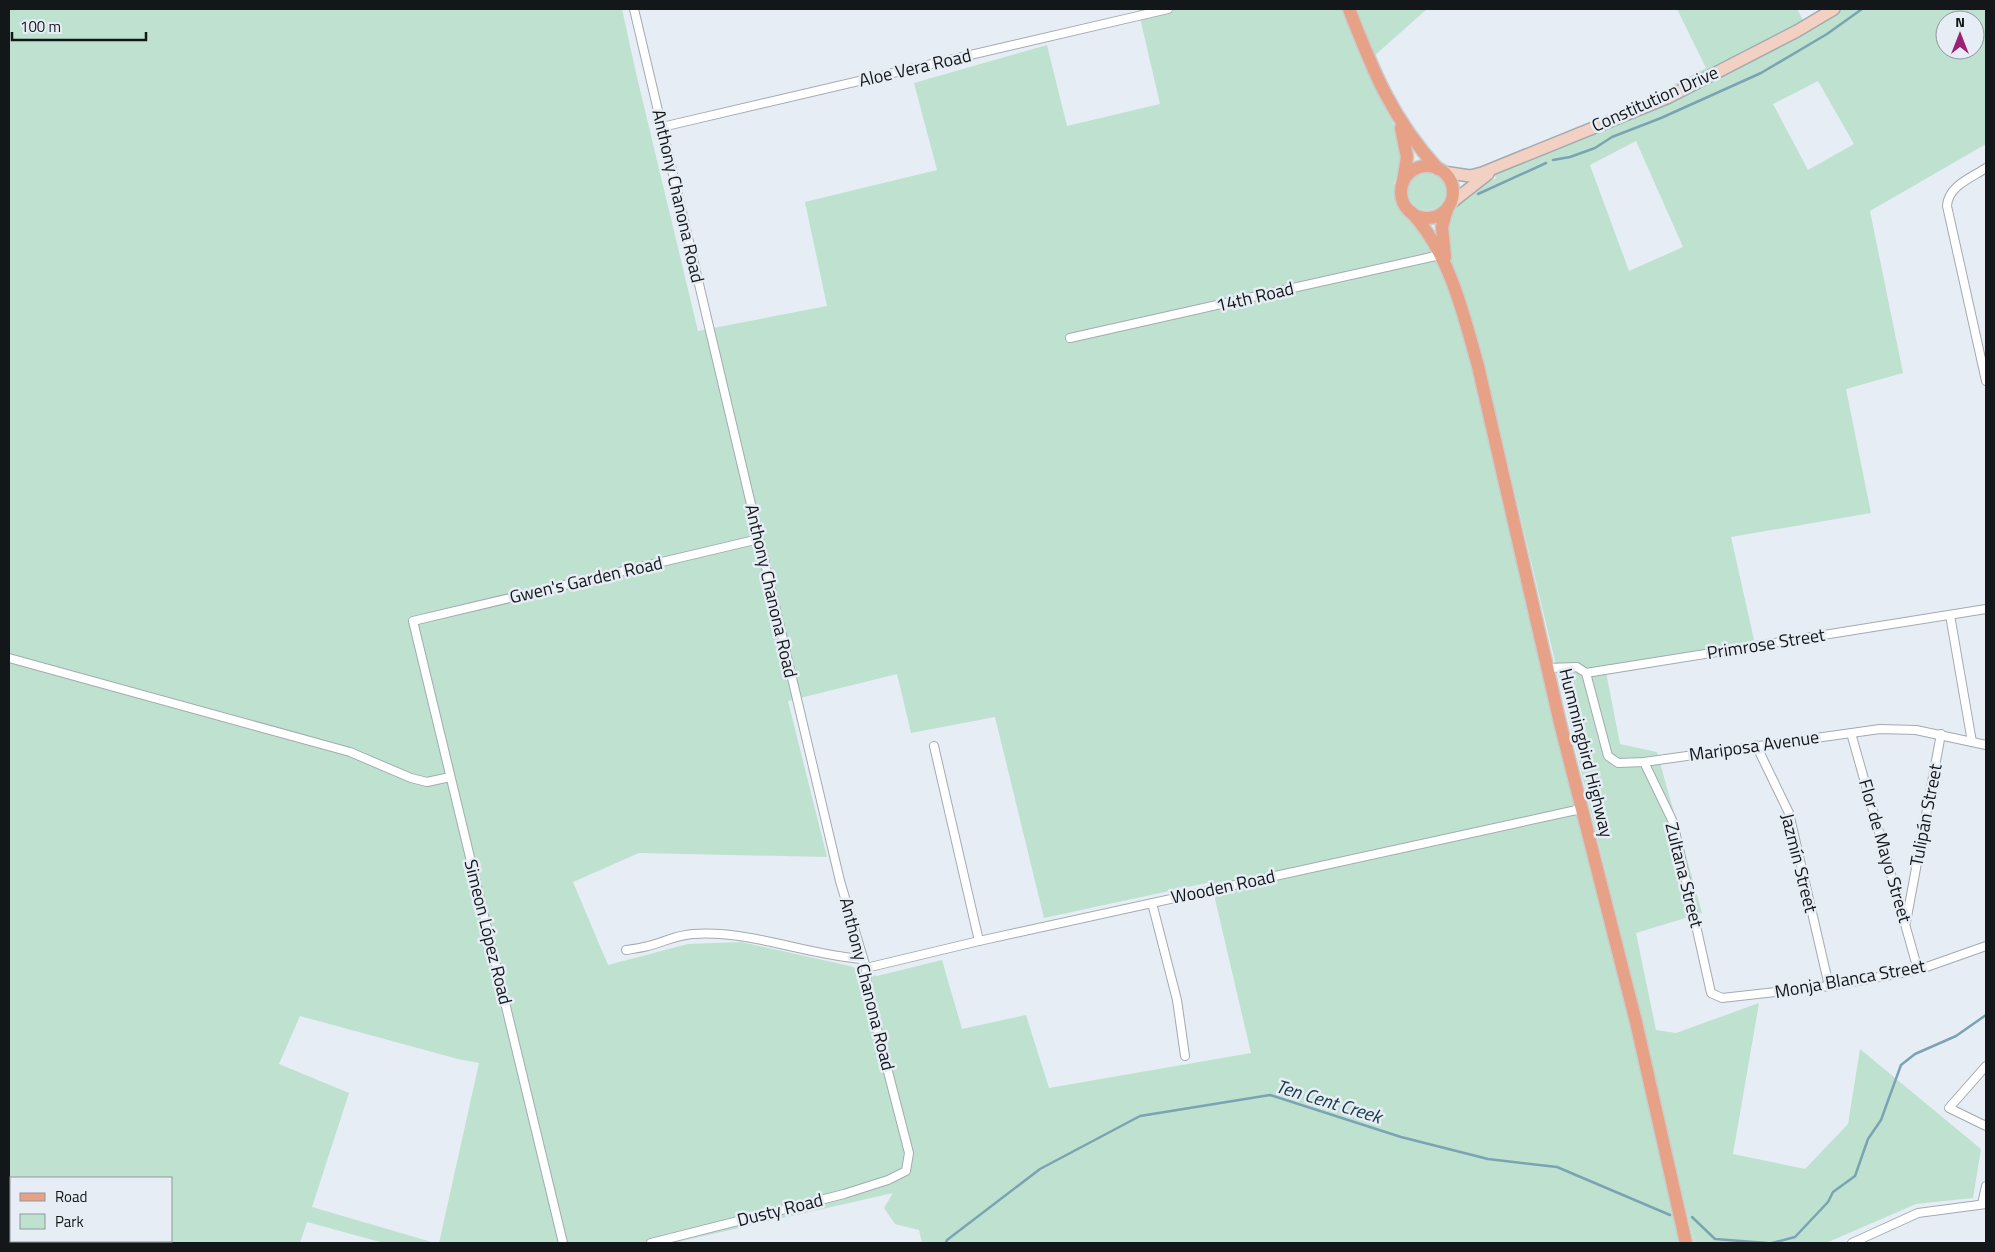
<svg xmlns="http://www.w3.org/2000/svg" width="1995" height="1252" viewBox="0 0 1995 1252" font-family="'Titillium Web',sans-serif">
<style>
.green{fill:#bee2cf;fill-rule:evenodd}
.lines{fill:none;stroke-linecap:round;stroke-linejoin:round}
.stream{stroke:#7ba3b3;stroke-width:2.5}
.minor-casing{stroke:#a3aab1;stroke-width:10}
.secondary-casing{stroke:#a3aab1;stroke-width:14}
.primary-casing{stroke:#cbcccc;stroke-width:15}
.minor{stroke:#fff;stroke-width:8}
.secondary{stroke:#f2d0c2;stroke-width:11}
.primary{stroke:#e6a186;stroke-width:12}
.labels{text-anchor:middle;stroke-width:5;stroke-linejoin:round;paint-order:stroke}
.street-label{font-size:18px;fill:#141719;stroke:#e6edf5}
.water-label{font-size:19px;font-style:italic;fill:#123844;stroke:#e6edf5}
</style>
<rect width="100%" height="100%" fill="#e6edf5"/>
<!-- green -->
<g class="green">
<path d="M9,9h613l14,64 62,258 129,-25 -22,-104 132,-32 -23,-87 133,-38 20,81 93,-22 -22,-95h204l20,52 34,68 6,26 -3,15 -5,13 1,18 8,14 17,16 14,22 24,63 20,73 92,373 111,481h-759l-3,-13 -24,-6 -11,-16 9,-15 -220,50h-234l40,-180 -21,-4 -158,-43 -21,48 70,29 -37,114 123,36h-51l-77,-21 -7,21h-291zM897,674l14,59 84,-16 49,201 167,-36 40,171 -202,35 -23,-73 -64,14 -20,-69 -65,16 -27,-10 -109,-24 -53,2 -80,21 -35,-83 66,-29 188,4 -39,-156zM11,1178h160v63h-160z"/>
<polygon points="1356,9 1427,9 1374,56"/>
<path d="M1677,9h120l6,11 -5,10 36,-21h152v135l-116,67 33,162 -57,16 25,124 -140,24 25,112 -150,23 14,72 37,8 45,161 -66,20 20,97 20,3 83,-30 -26,151 72,15 43,-45 12,-75 121,100 -8,49 -57,6 -90,39h-132l-205,-858 -21,-75 -22,-64 4,-30 4,-9 28,-22 14,-7 -5,-12 123,-50 92,-48zM1945,20h30v30h-30zM1818,81l36,63 -46,26 -35,-66zM1636,141l47,106 -54,24 -39,-106z"/>
<circle cx="1427" cy="191" r="19"/>
</g>
<g class="lines">
<!-- stream -->
<g class="stream">
<polyline points="1553,160 1570,157 1595,148 1612,137 1661,118 1761,73 1827,34 1862,9"/>
<polyline points="1478,194 1546,163"/>
<polyline points="1692,1217 1715,1239 1767,1243"/>
<polyline points="946,1243 947,1240 1040,1169 1140,1116 1270,1095 1401,1137 1488,1159 1557,1167 1670,1215"/>
<polyline points="1772,1243 1795,1237 1828,1202 1833,1192 1855,1176 1868,1139 1881,1120 1901,1065 1915,1054 1956,1036 1986,1015"/>
</g>
<!-- minor casing -->
<g class="minor-casing">
<g id="minor">
<polyline points="634,9 840,881 866,968 867,990 909,1153 906,1171 888,1180 844,1194 651,1243"/>
<polyline points="662,127 1168,9"/>
<path d="M1986,168c-15,10 -38,18 -39,38l39,175"/>
<polyline points="1070,338 1440,255"/>
<polyline points="1950,615 1972,742"/>
<polyline points="9,658 350,752 411,778 427,782 450,777"/>
<polyline points="1547,668 1577,667 1586,673 1986,609"/>
<polyline points="1586,673 1608,756 1618,763 1644,762 1880,729 1916,730 1986,745"/>
<polyline points="1851,733 1918,970"/>
<polyline points="1756,745 1789,813 1829,986"/>
<polyline points="934,746 979,941"/>
<polyline points="1644,762 1673,822 1711,993 1722,998 1829,986 1918,970 1986,946"/>
<polyline points="1152,903 1177,1000 1185,1056"/>
<polyline points="1906,922 1941,734"/>
<path d="M626,950c7,-1 15,-2 22,-4 16,-4 28,-11 45,-12 58,-4 113,21 170,25"/>
<polyline points="866,968 979,941 1581,809"/>
<polyline points="1986,1066 1949,1108 1986,1126"/>
<polyline points="1982,1204 1986,1186"/>
<polyline points="563,1243 413,621 759,539"/>
<polyline points="1852,1243 1918,1213 1986,1204"/>
</g>
</g>
<!-- secondary casing -->
<g class="secondary-casing">
<g id="secondary">
<polyline points="1443,172 1470,176 1482,173 1667,98 1797,31 1834,9"/>
<polyline points="1451,203 1488,174"/>
</g>
</g>
<!-- primary casing -->
<g class="primary-casing">
<g id="primary">
<path d="M1349,9c24,62 43,110 89,160"/>
<polyline points="1401,128 1407,157 1403,182"/>
<circle cx="1427" cy="192" r="26"/>
<path d="M1411,212c39,42 52,101 67,154l82,357 76,299 50,221"/>
<polyline points="1445,257 1442,227 1447,209"/>
</g>
</g>
<!-- minor -->
<use href="#minor" class="minor"/>
<!-- secondary -->
<use href="#secondary" class="secondary"/>
<!-- primary -->
<use href="#primary" class="primary"/>
</g>
<g class="labels">
<!-- street labels -->
<g class="street-label">
<text transform="translate(915 68) rotate(-13)" y="6">Aloe Vera Road</text>
<text transform="translate(1655 99) rotate(-24)" y="6">Constitution Drive</text>
<text transform="translate(678 196) rotate(77)" y="6">Anthony Chanona Road</text>
<text transform="translate(1255 297) rotate(-13)" y="6">14th Road</text>
<text transform="translate(586 580) rotate(-13)" y="6">Gwen's Garden Road</text>
<text transform="translate(771 591) rotate(77)" y="6">Anthony Chanona Road</text>
<text transform="translate(1766 644) rotate(-9)" y="6">Primrose Street</text>
<text transform="translate(1754 746) rotate(-8)" y="6">Mariposa Avenue</text>
<text transform="translate(1586 753) rotate(76)" y="6">Hummingbird Highway</text>
<text transform="translate(1926 815) rotate(-79)" y="6">Tulipán Street</text>
<text transform="translate(1885 851) rotate(74)" y="6">Flor de Mayo Street</text>
<text transform="translate(1799 863) rotate(76)" y="6">Jazmín Street</text>
<text transform="translate(1684 875) rotate(76)" y="6">Zultana Street</text>
<text transform="translate(1223 887) rotate(-12)" y="6">Wooden Road</text>
<text transform="translate(488 932) rotate(76)" y="6">Simeon López Road</text>
<text transform="translate(1850 979) rotate(-10)" y="6">Monja Blanca Street</text>
<text transform="translate(867 984) rotate(76)" y="6">Anthony Chanona Road</text>
<text transform="translate(780 1210) rotate(-14)" y="6">Dusty Road</text>
</g>
<!-- water labels -->
<g class="water-label">
<text transform="translate(1329 1101) rotate(17)" y="7">Ten Cent Creek</text>
</g>
</g>
<!-- border -->
<rect width="1995" height="1252" fill="none" stroke="#141719" stroke-width="20"/>
<!-- legend -->
<rect x="10" y="1177" width="162" height="65" fill="#e6edf5" stroke="#92979d"/>
<rect x="20" y="1193" width="25" height="8" fill="#e6a186" stroke="#92979d"/>
<text x="55" y="1202" font-size="15" fill="#141719">Road</text>
<rect x="20" y="1214" width="25" height="15" fill="#bee2cf" stroke="#92979d"/>
<text x="55" y="1227" font-size="15" fill="#141719">Park</text>
<!-- north arrow -->
<g transform="translate(1960 35)"><circle r="24" fill="#e6edf5" stroke="#92979d"/>
<path d="M0-4L9 19L0 12L-9 19Z" fill="#9d2076"/>
<text y="-8" font-size="14" font-weight="bold" text-anchor="middle" fill="#141719">N</text>
</g>
<!-- scale -->
<path d="M12 32v8h134v-8" fill="none" stroke="#141719" stroke-width="2.5"/>
<text x="20" y="32" font-size="15" fill="#141719" stroke="#e6edf5" stroke-width="4" paint-order="stroke">100 m</text>
</svg>
